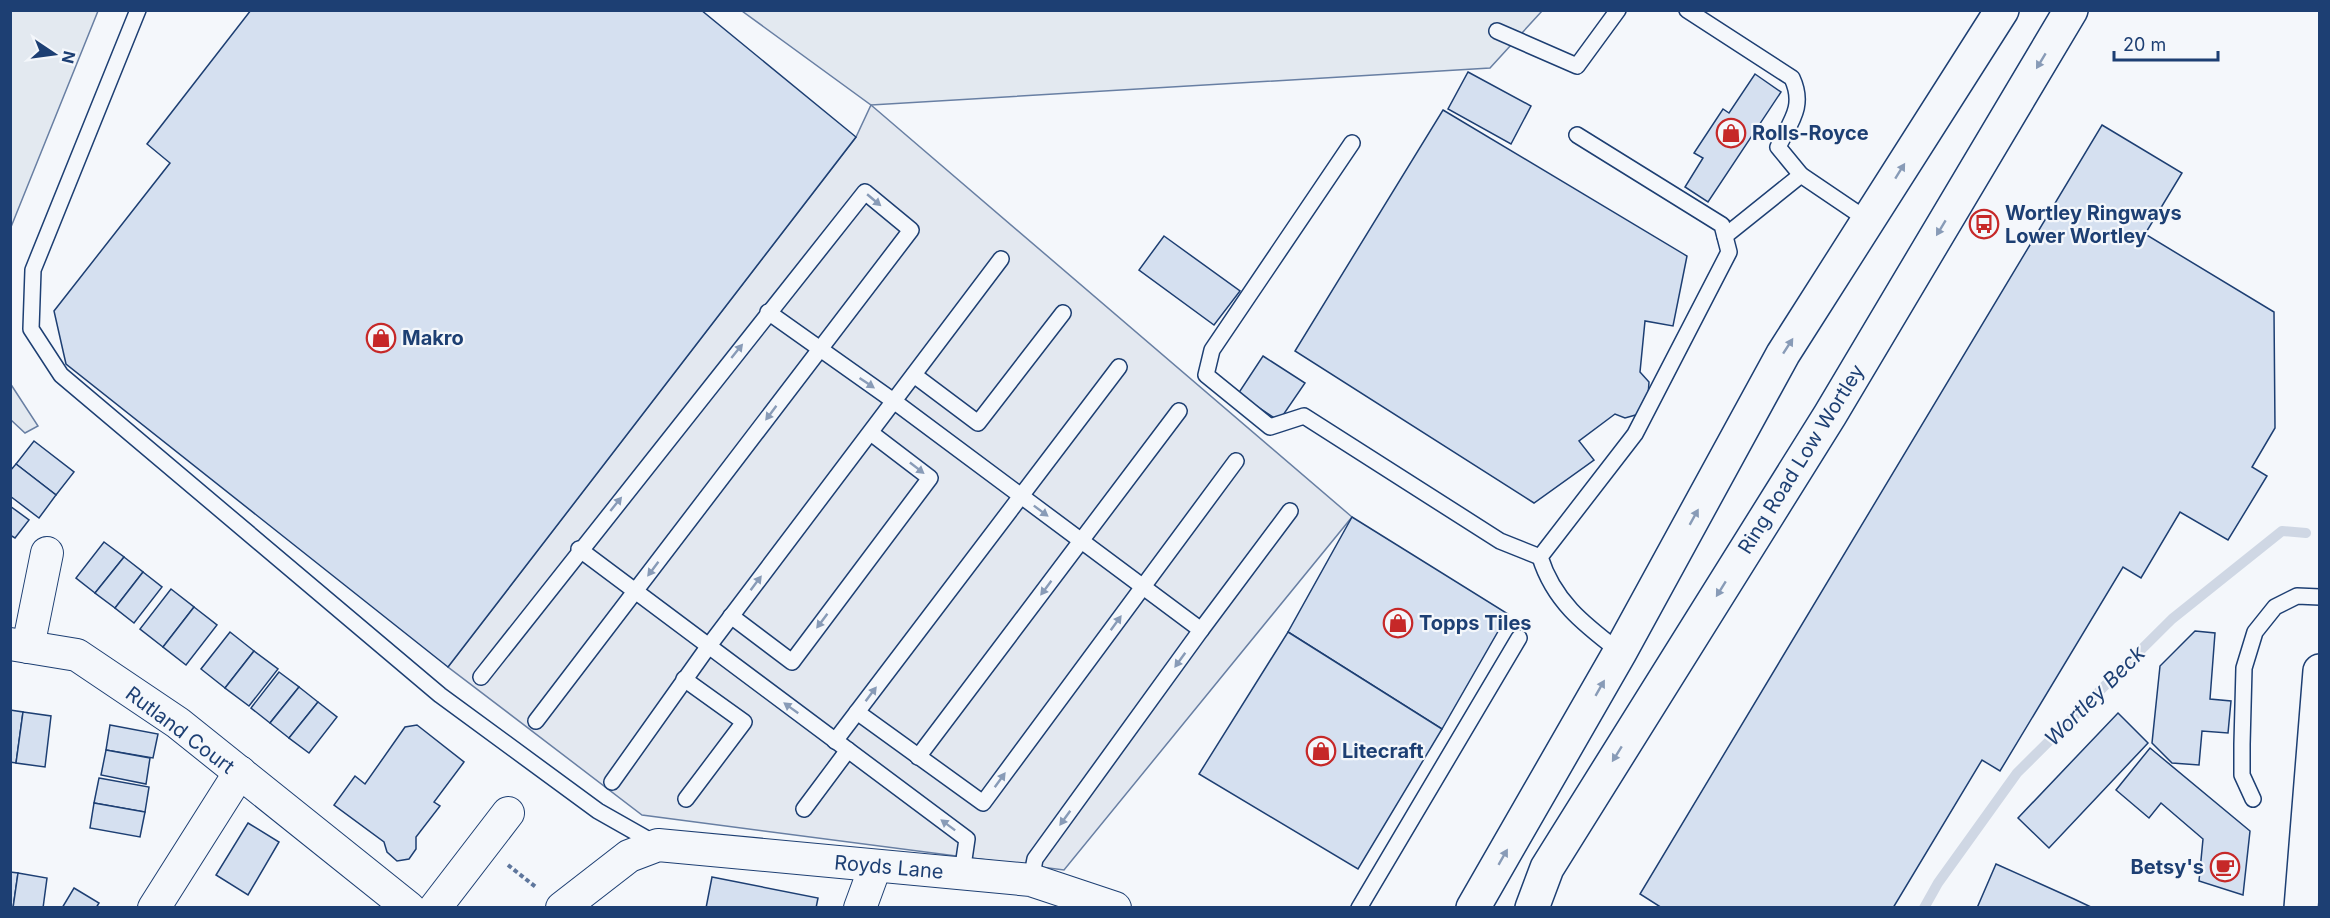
<svg xmlns="http://www.w3.org/2000/svg" width="2330" height="918" viewBox="0 0 2330 918" font-family="Inter,sans-serif">
<style>
.green{fill:#e3e9f0;stroke:#687fa3;stroke-width:1.5}
.parking{fill:#e3e8f0;stroke:#687fa3;stroke-width:1.5}
.lines{fill:none;stroke-linecap:round;stroke-linejoin:round}
.stream{stroke:#cfd7e4;stroke-width:10}
.building{fill:#d5e0f0;stroke:#1d3f73;stroke-width:1.5}
.service-casing{stroke:#1d3f73;stroke-width:18}
.minor-casing{stroke:#1d3f73;stroke-width:34}
.primary-casing{stroke:#1d3f73;stroke-width:36}
.trunk-casing{stroke:#1d3f73;stroke-width:36}
.path{stroke:#5e769c;stroke-width:4;stroke-dasharray:4.5 3;stroke-linecap:butt}
.service{stroke:#f4f7fb;stroke-width:15}
.minor{stroke:#f4f7fb;stroke-width:32}
.primary{stroke:#f4f7fb;stroke-width:33}
.trunk{stroke:#f4f7fb;stroke-width:33}
.oneway{fill:#889bb7}
.labels{text-anchor:middle;stroke-width:4.5;stroke-linejoin:round;paint-order:stroke}
.poi-label{font-size:20px;font-weight:bold;fill:#1d3f73;stroke:#f4f7fb;text-anchor:start}
.street-label{font-size:20px;fill:#1d3f73;stroke:#f4f7fb}
.water-label{font-size:21px;font-style:italic;fill:#1d3f73;stroke:#f4f7fb}
</style>
<rect width="100%" height="100%" fill="#f4f7fb"/>
<!-- green -->
<g class="green">
<polygon points="11,10 98,11 11,227 10,11"/>
<polygon points="742,11 1542,11 1490,68 871,105"/>
<polygon points="10,383 38,426 25,433 11,420"/>
</g>
<!-- parking -->
<polygon class="parking" points="871,105 1352,517 1064,870 642,815 448,667 856,137"/>
<g class="lines">
<!-- stream -->
<polyline class="stream" points="1924,908 1938,883 2017,773 2172,619 2282,531 2306,533"/>
</g>
<!-- building -->
<g class="building">
<polygon points="251,10 701,10 856,137 448,667 66,364 54,311 170,163 147,144"/>
<polygon points="1468,72 1531,106 1511,144 1448,109"/>
<polygon points="1755,74 1781,92 1708,202 1685,187 1703,158 1694,153 1723,109 1729,113"/>
<polygon points="1443,110 1687,256 1673,326 1645,321 1640,372 1649,382 1648,396 1639,414 1625,418 1615,414 1579,441 1594,460 1534,503 1295,351"/>
<polygon points="2102,125 2182,173 2145,234 2274,312 2275,428 2252,467 2267,476 2228,540 2180,512 2141,578 2123,567 2000,771 1982,760 1893,908 1662,908 1640,894"/>
<polygon points="1164,236 1240,291 1214,325 1139,270"/>
<polygon points="1263,356 1305,383 1279,421 1238,394"/>
<polygon points="34,441 74,472 56,495 16,464"/>
<polygon points="16,464 56,495 39,518 10,496 10,471"/>
<polygon points="10,506 29,520 15,538 10,535"/>
<polygon points="1352,517 1508,614 1442,729 1288,632"/>
<polygon points="104,542 124,557 95,593 76,578"/>
<polygon points="124,557 143,572 115,608 95,593"/>
<polygon points="143,572 162,587 134,623 115,608"/>
<polygon points="171,589 194,607 163,647 140,629"/>
<polygon points="194,607 217,625 186,665 163,647"/>
<polygon points="2195,631 2215,633 2210,699 2231,701 2228,733 2202,731 2199,765 2172,763 2152,743 2160,666"/>
<polygon points="230,632 254,651 225,688 201,669"/>
<polygon points="1288,632 1442,729 1358,869 1199,774"/>
<polygon points="254,651 278,669 249,706 225,688"/>
<polygon points="279,672 299,687 270,723 251,708"/>
<polygon points="299,687 318,702 289,738 270,723"/>
<polygon points="318,702 337,717 309,753 289,738"/>
<polygon points="10,710 23,712 16,763 10,762"/>
<polygon points="23,712 51,716 45,767 16,763"/>
<polygon points="2118,713 2148,743 2049,848 2018,818"/>
<polygon points="110,725 158,734 153,758 106,750"/>
<polygon points="417,725 464,762 434,802 440,806 416,837 416,849 409,859 397,861 387,852 384,842 334,805 355,776 365,784 405,727"/>
<polygon points="2150,748 2250,831 2243,895 2199,881 2203,839 2161,803 2149,818 2116,790"/>
<polygon points="106,750 150,758 146,784 101,775"/>
<polygon points="99,778 149,787 145,812 94,803"/>
<polygon points="94,803 145,812 140,837 90,828"/>
<polygon points="248,823 279,842 248,895 216,875"/>
<polygon points="1996,864 2074,899 2093,908 1977,908"/>
<polygon points="10,872 18,873 13,908 10,908"/>
<polygon points="18,873 47,878 43,908 13,908"/>
<polygon points="712,877 818,898 816,908 706,908"/>
<polygon points="74,888 99,903 96,908 62,908"/>
</g>
<g class="lines">
<!-- service casing -->
<g class="service-casing">
<g id="service">
<polyline points="138,10 33,270 31,329 61,375 440,695 598,811 658,845"/>
<path d="M1687,10l105,68c13,28 -1,43 -14,69l23,28 68,46"/>
<polyline points="1497,31 1577,66 1618,10"/>
<path d="M1577,135l145,90 7,27 -94,182 -95,123c14,45 45,68 80,95"/>
<polyline points="1352,143 1212,350 1206,375 1270,427 1304,416 1500,541 1540,557"/>
<polyline points="1725,236 1801,175"/>
<polyline points="768,312 895,402 1201,630 1035,859 1031,880"/>
<polyline points="914,375 978,423 1063,313"/>
<polyline points="579,549 967,839 962,873"/>
<polyline points="731,616 792,662 930,478 871,433"/>
<polyline points="1201,630 1290,511"/>
<polyline points="481,677 865,192 911,230 536,721"/>
<polyline points="684,679 744,722 686,799"/>
<polyline points="857,712 983,803 1236,461"/>
<polyline points="835,741 1119,367"/>
<polyline points="918,757 1179,411"/>
<polyline points="612,782 708,647 1001,259"/>
<polyline points="2253,799 2242,775 2242,744 2244,668 2255,632 2275,607 2297,596 2320,597"/>
<polyline points="804,809 848,750"/>
<polyline points="1359,908 1519,638"/>
</g>
</g>
<!-- minor casing -->
<g class="minor-casing">
<g id="minor">
<polyline points="10,644 77,655 178,723 409,908"/>
<polyline points="28,647 47,553"/>
<polyline points="154,908 240,772"/>
<polyline points="435,908 508,813"/>
<polyline points="562,908 629,856 658,845 1031,880 1115,908"/>
<polyline points="860,908 875,867"/>
</g>
</g>
<!-- primary casing -->
<g class="primary-casing">
<polyline id="primary" points="2301,908 2320,671"/>
</g>
<!-- trunk casing -->
<g class="trunk-casing">
<g id="trunk">
<polyline points="1473,908 1620,652 1783,354 2002,10"/>
<polyline points="1532,908 1547,868 1830,415 2071,10"/>
</g>
</g>
<!-- path -->
<polyline class="path" points="508,865 537,888"/>
<!-- service -->
<use href="#service" class="service"/>
<!-- minor -->
<use href="#minor" class="minor"/>
<!-- primary -->
<use href="#primary" class="primary"/>
<!-- trunk -->
<use href="#trunk" class="trunk"/>
</g>
<!-- one-way arrows -->
<defs><path id="oneway-solid" d="M-6-.8H1V-3.2L6.5 0L1 3.2V.8H-6Z" transform="scale(1.5)"/></defs>
<g class="oneway">
<use href="#oneway-solid" transform="translate(2041 61) rotate(121)"/>
<use href="#oneway-solid" transform="translate(1900 171) rotate(-58)"/>
<use href="#oneway-solid" transform="translate(874 200) rotate(40)"/>
<use href="#oneway-solid" transform="translate(1941 228) rotate(121)"/>
<use href="#oneway-solid" transform="translate(1788 346) rotate(-57)"/>
<use href="#oneway-solid" transform="translate(737 351) rotate(-51)"/>
<use href="#oneway-solid" transform="translate(867 383) rotate(34)"/>
<use href="#oneway-solid" transform="translate(771 413) rotate(127)"/>
<use href="#oneway-solid" transform="translate(917 468) rotate(38)"/>
<use href="#oneway-solid" transform="translate(616 504) rotate(-51)"/>
<use href="#oneway-solid" transform="translate(1041 511) rotate(37)"/>
<use href="#oneway-solid" transform="translate(1694 517) rotate(-61)"/>
<use href="#oneway-solid" transform="translate(653 569) rotate(127)"/>
<use href="#oneway-solid" transform="translate(756 583) rotate(-53)"/>
<use href="#oneway-solid" transform="translate(1046 588) rotate(127)"/>
<use href="#oneway-solid" transform="translate(1721 589) rotate(122)"/>
<use href="#oneway-solid" transform="translate(822 621) rotate(127)"/>
<use href="#oneway-solid" transform="translate(1116 623) rotate(-54)"/>
<use href="#oneway-solid" transform="translate(1180 660) rotate(126)"/>
<use href="#oneway-solid" transform="translate(1600 688) rotate(-60)"/>
<use href="#oneway-solid" transform="translate(871 694) rotate(-53)"/>
<use href="#oneway-solid" transform="translate(791 708) rotate(-144)"/>
<use href="#oneway-solid" transform="translate(1617 754) rotate(122)"/>
<use href="#oneway-solid" transform="translate(1000 780) rotate(-54)"/>
<use href="#oneway-solid" transform="translate(1065 818) rotate(126)"/>
<use href="#oneway-solid" transform="translate(948 825) rotate(-143)"/>
<use href="#oneway-solid" transform="translate(1503 857) rotate(-60)"/>
</g>
<!-- icons -->
<defs>
<g id="shop-ring" transform="scale(1.5)"><circle r="9.5" fill="#f4f7fb" stroke="#c62828" stroke-width="1.5"/><path d="M-5-2.5h2.3a2.7 3.5 0 0 1 5.4 0H5L5.5 6h-11ZM-1.5-2.5h3a1.5 2.3 0 0 0-3 0Z" fill="#c62828"/></g>
<g id="bus-ring" transform="scale(1.5)"><circle r="9.5" fill="#f4f7fb" stroke="#c62828" stroke-width="1.5"/><path d="M-5-6H5V4H4V6H2V4H-2V6H-4V4H-5ZM-3.5-4V0h7V-4ZM-3.5 1.2v1.5H-2V1.2ZM2 1.2v1.5H3.5V1.2Z" fill="#c62828"/></g>
<g id="cafe-ring" transform="scale(1.5)"><circle r="9.5" fill="#f4f7fb" stroke="#c62828" stroke-width="1.5"/><path d="M-5.5-4.5H6V0H3Q3 3.5 0 3.5H-2.5Q-5.5 3.5-5.5 0ZM3-3.2v2h1.7v-2ZM-6 4.5H4V6H-6Z" fill="#c62828"/></g>
</defs>
<g fill-rule="evenodd">
<use href="#shop-ring" x="1731" y="133"/>
<use href="#bus-ring" x="1984" y="224"/>
<use href="#shop-ring" x="381" y="338"/>
<use href="#shop-ring" x="1398" y="623"/>
<use href="#shop-ring" x="1321" y="751"/>
<use href="#cafe-ring" x="2225" y="867"/>
</g>
<g class="labels">
<!-- poi labels -->
<g class="poi-label">
<text x="1752" y="140">Rolls-Royce</text>
<text x="2005" y="220">Wortley Ringways<tspan x="2005" dy="23">Lower Wortley</tspan></text>
<text x="402" y="345">Makro</text>
<text x="1419" y="630">Topps Tiles</text>
<text x="1342" y="758">Litecraft</text>
<text x="2204" y="874" text-anchor="end">Betsy's</text>
</g>
<!-- street labels -->
<g class="street-label">
<text transform="translate(1801 459) rotate(-58)" y="7">Ring Road Low Wortley</text>
<text transform="translate(180 730) rotate(37)" y="7">Rutland Court</text>
<text transform="translate(889 867) rotate(5)" y="7">Royds Lane</text>
</g>
<!-- water labels -->
<g class="water-label">
<text transform="translate(2095 696) rotate(-45)" y="7">Wortley Beck</text>
</g>
</g>
<!-- border -->
<rect width="2330" height="918" fill="none" stroke="#1d3f73" stroke-width="24"/>
<!-- north arrow -->
<g transform="translate(54 54) rotate(103)" stroke="#f4f7fb" stroke-width="4.5" paint-order="stroke">
<path d="M0-4.5L10 22L0 15L-10 22Z" fill="#1d3f73"/>
<text y="-9" font-size="16" font-weight="bold" text-anchor="middle" fill="#1d3f73">N</text>
</g>
<!-- scale -->
<path d="M2114 51v9h104v-9" fill="none" stroke="#1d3f73" stroke-width="3"/>
<text x="2123" y="51" font-size="18" fill="#1d3f73" stroke="#f4f7fb" stroke-width="4.5" paint-order="stroke">20 m</text>
</svg>
